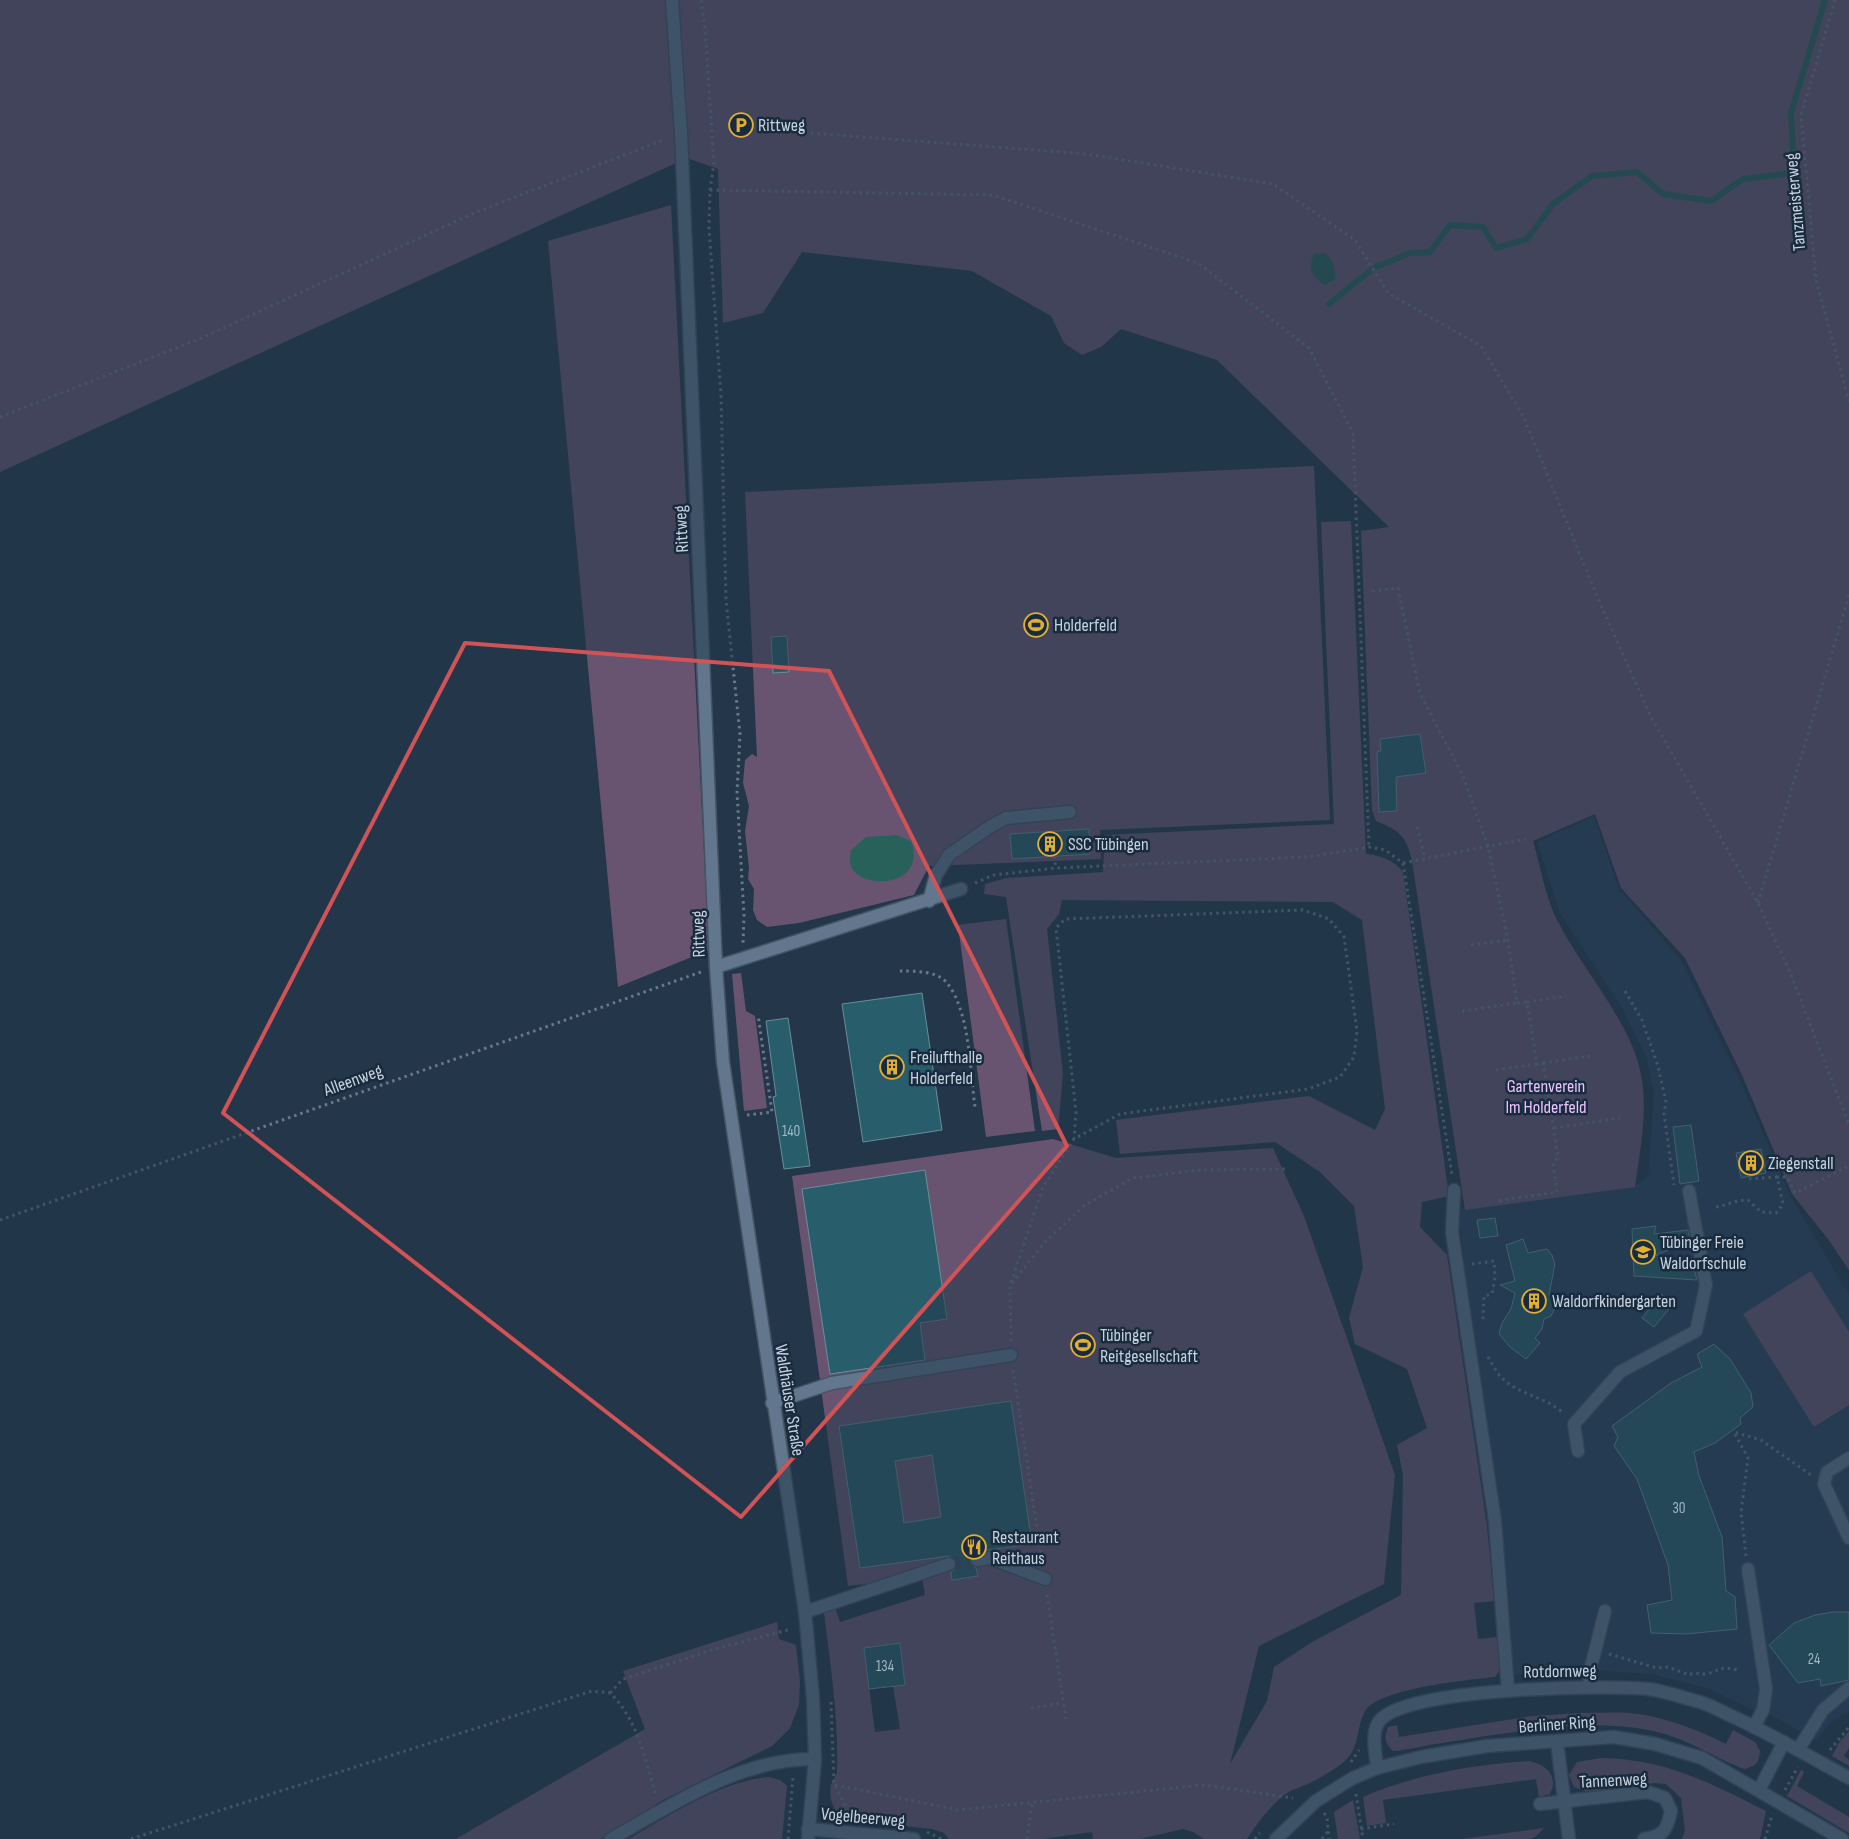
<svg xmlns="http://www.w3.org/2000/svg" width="1849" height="1839" viewBox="0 0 1849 1839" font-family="'Sofia Sans Condensed',sans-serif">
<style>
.built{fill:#284059}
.green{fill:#685470;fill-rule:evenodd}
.water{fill:#28615a}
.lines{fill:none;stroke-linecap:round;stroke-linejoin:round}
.stream{stroke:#28615a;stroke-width:6}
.building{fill:#285e6c;stroke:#6a8e98;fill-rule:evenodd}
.minor-tunnel{stroke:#3c4e60;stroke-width:12;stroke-dasharray:12 6;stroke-linecap:butt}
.minor-casing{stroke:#445464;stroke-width:15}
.path{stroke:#6a798a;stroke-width:3;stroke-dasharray:2.5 4;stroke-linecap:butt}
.minor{stroke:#62778d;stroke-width:12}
.marked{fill:none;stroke:#d25356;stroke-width:4;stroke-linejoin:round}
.labels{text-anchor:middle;stroke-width:5;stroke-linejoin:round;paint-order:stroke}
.number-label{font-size:15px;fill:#a0b6c3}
.poi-label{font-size:18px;fill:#c8d3e0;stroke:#192c3f;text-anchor:start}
.street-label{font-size:18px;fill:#c8d3e0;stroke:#192c3f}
.park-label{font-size:18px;fill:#edc3fe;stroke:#192c3f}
</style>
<rect width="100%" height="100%" fill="#23364a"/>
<!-- built -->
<polygon class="built" points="1594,816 1619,889 1681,960 1738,1076 1791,1197 1849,1295 1849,1711 1830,1723 1816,1741 1758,1707 1755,1711 1710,1689 1652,1674 1590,1670 1517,1675 1510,1672 1458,1209 1634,1187 1648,1176 1654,1093 1646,1056 1622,1008 1560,913 1537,842"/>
<!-- green -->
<g class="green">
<path d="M0,0h1849v1270l-21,-31 -36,-45 -50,-119 -57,-117 -64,-70 -26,-74 -62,27c7,24 12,55 23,77 23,47 73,102 84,152 9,38 0,79 -5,117l-170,23 -53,-349c-6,-26 -12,-30 -36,-40l-4,-11 -11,-279 28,-4 -172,-167 -96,-31 -20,18 -19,8 -18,-12 -13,-27 -79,-45 -170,-19 -39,61 -40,10 -5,-154 -31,-11 -687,314z"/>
<polygon points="671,205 709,950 618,987 548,241"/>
<polygon points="1314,466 1330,820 1100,830 1101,859 929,866 914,895 799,923 767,927 757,920 753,910 754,889 748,879 749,868 745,831 749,806 743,783 745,760 752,754 757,757 745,492"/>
<path d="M1351,521l15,333c16,2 26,5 37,18l46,324 -27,6 -2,25 27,28 40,271 7,75 -20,2 4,36 19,-2 3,33 -5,7c-26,3 -116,11 -130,34 -9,16 -5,36 -19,49 -10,9 -26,18 -38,24 -7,3 -15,5 -21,9 -16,12 -30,30 -40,46h-43l-11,-7 -10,-3 -43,10h-47l-1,-7 -50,7h-93l-5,-6 -12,-4 -89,-10c-9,-8 -15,-21 -12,-34 1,-5 6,-9 6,-14 2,-53 -7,-107 -13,-159l11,-5 5,15 85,-27 -3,-18 -74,9 -56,-410 261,-37 63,19 157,-10 31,68 91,259 -11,109 -125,62 -29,118 37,-63 7,-34 38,-25 89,-47 2,-120 -6,-30 30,-17 -20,-59 -52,-25 -6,-26 14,-51 -9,-61 -34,-34 -45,-30 -155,12 -4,-34 193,-24 66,34 10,-21 -23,-189 -29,-18 -271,-2 -3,14 -12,15 16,145 -5,55 -16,2 -36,-234 -22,-3 1,-10 22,-6 96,-6 2,-37 229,-11 -13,-302zM900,1643l5,42 -12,1 7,43 -25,3 -11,-84z"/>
<polygon points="1006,919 1035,1131 986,1137 958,925"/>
<polygon points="741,973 746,1011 755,1016 767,1108 744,1111 732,974"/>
<polygon points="1811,1271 1849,1332 1849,1405 1814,1427 1743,1314"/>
<polygon points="777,1622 779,1639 796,1645 800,1681 799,1705 790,1728 772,1746 663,1800 601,1839 456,1839 645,1729 623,1671"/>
<path d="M1582,1713c16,0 32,-1 47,0 34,3 67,16 97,31l7,-14 22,12 5,9c-1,12 -4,15 -16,18 -33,-13 -59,-32 -95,-39 -62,-12 -145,3 -207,13 -17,2 -32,7 -49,8 -8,-8 -9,-13 -5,-24l9,-2 2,12 133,-21z"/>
<polygon points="1849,1731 1849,1748 1844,1756 1849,1760 1849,1766 1832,1756 1839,1743"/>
<path d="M1601,1758c65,1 109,25 165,53l-6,28h-78l3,-8 -4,-33 -15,-14 -11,-1 -67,9 -14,-5 -5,-12 8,-13z"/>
<path d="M1529,1761c17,4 30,14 21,33l-11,3 -3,-18 -153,21 3,23 -19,3 -4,-29c50,-22 112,-33 166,-36z"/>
<polygon points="1801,1770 1804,1772 1797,1786 1849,1817 1849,1833 1787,1796"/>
<path d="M769,1777l11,3 7,6 -5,53h-153c38,-23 95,-59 140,-62z"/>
<polygon points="1353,1800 1360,1839 1338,1839 1334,1812"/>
<polygon points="1544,1828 1535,1837 1528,1839 1462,1839"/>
</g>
<!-- water -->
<g class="water">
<path d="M1325,253c9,9 11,15 10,27l-11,5c-13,-10 -16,-16 -10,-31z"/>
<path d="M896,835l15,6c18,49 -58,50 -61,21 -1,-4 1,-9 1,-12l15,-13z"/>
</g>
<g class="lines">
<!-- stream -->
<g class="stream">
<polyline points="1796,203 1791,113 1825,0"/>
<polyline points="1376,267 1410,253 1430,252 1450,225 1483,227 1496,248 1527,239 1553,204 1592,176 1637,172 1663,194 1711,201 1743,179 1792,173"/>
<polyline points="1329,304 1371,270"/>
</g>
</g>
<!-- building -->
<g class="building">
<polygon points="787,636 789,672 773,673 771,637"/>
<polygon points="1420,734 1426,773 1396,777 1397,811 1379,812 1377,752 1381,751 1380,739"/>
<polygon points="1089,829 1090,854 1012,859 1010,834"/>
<polygon points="922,993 942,1130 863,1142 842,1004"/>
<polygon points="788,1018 810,1166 784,1169 773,1097 776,1096 766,1021"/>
<polygon points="1691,1125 1699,1181 1680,1184 1673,1127"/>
<polygon points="1761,1149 1766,1173 1741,1178 1736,1153"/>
<polygon points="925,1170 947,1319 920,1323 925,1360 830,1374 802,1189"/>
<polygon points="1495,1218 1498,1236 1480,1238 1477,1220"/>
<polygon points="1656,1226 1654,1234 1688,1230 1690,1241 1656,1255 1695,1272 1697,1280 1634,1276 1632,1229"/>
<polygon points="1523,1239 1528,1253 1547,1249 1552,1255 1555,1264 1549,1295 1555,1296 1556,1305 1551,1316 1544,1319 1542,1329 1535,1338 1540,1343 1526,1359 1510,1347 1499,1334 1502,1323 1511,1309 1515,1293 1500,1285 1515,1281 1506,1245"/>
<polygon points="1661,1294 1673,1304 1654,1327 1642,1318"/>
<polygon points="1714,1344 1730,1359 1751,1393 1753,1407 1740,1418 1741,1424 1715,1443 1694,1452 1699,1476 1722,1537 1726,1591 1735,1597 1737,1629 1686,1634 1651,1633 1647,1605 1672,1600 1668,1565 1637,1479 1614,1446 1618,1437 1612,1426 1671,1383 1702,1367 1697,1354"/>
<path d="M1011,1401l21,143 -58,8 -5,9 2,4 5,3 2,8 -26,4 -1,-8 4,-3 2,-7 -8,-6 -89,12 -21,-142zM932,1455l9,62 -37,6 -9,-62z"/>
<polygon points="1833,1612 1849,1612 1849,1680 1821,1686 1820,1679 1798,1683 1769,1645 1794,1623 1815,1615"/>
<polygon points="900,1643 905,1685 869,1689 864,1648"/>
</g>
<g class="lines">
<!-- minor-tunnel -->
<polyline class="minor-tunnel" points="949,1564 977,1560"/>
<!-- minor casing -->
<g class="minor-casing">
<g id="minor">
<polyline points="672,0 681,133 716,967 723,1062 805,1612 813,1698 815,1759 808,1839"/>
<polyline points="929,901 936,875 949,855 991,826 1006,818 1070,812"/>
<polyline points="716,967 961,889"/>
<polyline points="1454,1190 1452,1232 1495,1521 1508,1690"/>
<polyline points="772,1403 832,1383 1011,1355"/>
<polyline points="1578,1451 1574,1424 1620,1372 1696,1331 1706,1285 1689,1191"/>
<polyline points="1849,1458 1827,1472 1824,1484 1849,1538"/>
<polyline points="977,1560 990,1558 1045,1579"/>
<polyline points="1748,1569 1766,1689 1763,1710 1754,1727"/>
<polyline points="805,1612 949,1564"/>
<polyline points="1590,1686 1589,1675 1605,1611"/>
<polyline points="1557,1742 1569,1839"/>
<polyline points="1798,1750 1823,1710 1849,1688"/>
<path d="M1377,1768c-1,-13 -6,-33 1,-45 20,-36 228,-38 270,-34 17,2 36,9 52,13 13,4 26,12 38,17 38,18 74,39 111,59"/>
<polyline points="1759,1790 1784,1742"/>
<path d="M1540,1804l108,-12 17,6 6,13c-4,19 -7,25 -27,28"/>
<polyline points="808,1829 914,1839"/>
<path d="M611,1839c62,-35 131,-81 204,-80"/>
<polyline points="1276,1839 1316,1801 1353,1778 1377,1768 1421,1757 1487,1746 1614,1737 1655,1744 1702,1758 1842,1839"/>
</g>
</g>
<!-- path -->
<g class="path">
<polyline points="701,0 705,28 714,163 710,190 709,228 721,395 726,600 740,734 737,792 744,916 743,943"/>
<polyline points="1835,0 1801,115 1816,280 1849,401"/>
<polyline points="772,130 1086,154 1273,184 1355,240 1388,293 1481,346 1524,418 1597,596 1651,717 1758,903 1790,972 1849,1125"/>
<polyline points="710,190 993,195 1198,263 1309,348 1353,433 1369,847"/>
<polyline points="0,417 204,337 474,213 666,139"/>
<polyline points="1372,591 1398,588 1420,694 1463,776 1488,846 1508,940 1517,1003 1527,1002 1537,1064 1543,1063 1558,1157 1553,1164 1557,1192 1496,1201"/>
<polyline points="1417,827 1425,858"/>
<polyline points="1054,856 1056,868"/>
<polyline points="1403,863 1526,839"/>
<polyline points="975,883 994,875 1056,868 1307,857 1369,847 1385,850 1403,863 1452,1175"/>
<polyline points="1758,903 1849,595"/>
<polyline points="1471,945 1508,940"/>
<path d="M900,971c15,0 38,0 47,12 23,28 23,89 28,124"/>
<polyline points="1625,991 1642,1020 1658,1066 1666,1102 1664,1114 1674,1185"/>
<polyline points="1527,1002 1566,996"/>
<polyline points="1462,1011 1517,1003"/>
<polyline points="1543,1063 1590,1056"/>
<polyline points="1496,1070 1537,1064"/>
<polyline points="747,1115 772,1112 758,1015"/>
<polyline points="1554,1128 1620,1118"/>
<polyline points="1749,1179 1777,1177"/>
<path d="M1716,1207c12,-2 20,-7 32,-7l13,12 15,1 7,-9 -6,-27h10l8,16 54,-27"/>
<polyline points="0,1220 701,972"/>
<polyline points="1472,1264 1494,1261 1495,1277 1492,1294 1484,1296 1483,1319"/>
<polyline points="1012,1283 1044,1243 1085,1205 1133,1178 1201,1170 1287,1169"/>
<polyline points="1011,1341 1010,1286 1043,1187 1074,1139 1120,1114 1308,1089 1340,1077 1354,1057 1357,1031 1344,937 1329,919 1303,910 1065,919 1056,928 1076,1112 1074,1139"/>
<path d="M1488,1357c4,6 8,15 13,20 17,18 44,19 62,36"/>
<polyline points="1013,1370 1042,1561"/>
<polyline points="1746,1556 1741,1512 1748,1458 1734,1432 1761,1440 1811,1475"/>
<polyline points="1047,1595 1066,1719"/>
<path d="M1609,1654l48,14 11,-1 21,8c7,-3 9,-1 16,-1 14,-2 13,-9 32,-4"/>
<polyline points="610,1693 623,1679 712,1650 791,1629"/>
<polyline points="831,1702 834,1784 844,1803 845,1818"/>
<polyline points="1031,1708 1063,1703"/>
<polyline points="1830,1750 1849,1727"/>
<polyline points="1351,1762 1359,1750"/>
<polyline points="835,1785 958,1810 1203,1785 1293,1798"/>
<polyline points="1785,1790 1798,1767"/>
<polyline points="1356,1794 1363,1839"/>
<polyline points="1324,1813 1327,1817 1329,1839"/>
<polyline points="1361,1829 1394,1824"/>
<polyline points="927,1832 942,1839"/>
<path d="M131,1839l461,-148 18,2c28,27 35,66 46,102"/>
<polyline points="788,1839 793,1776"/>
<polyline points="1027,1839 1032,1803"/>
<polyline points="1255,1839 1260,1833"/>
<polyline points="1322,1839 1328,1831"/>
<polyline points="1765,1839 1772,1815"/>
</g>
<!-- minor -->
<use href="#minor" class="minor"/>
</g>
<!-- marked area -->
<path d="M0 0H1849V1839H0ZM465,643l364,28 238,475 -326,371 -518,-404z" fill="#23364a" fill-opacity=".55" fill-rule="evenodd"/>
<path class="marked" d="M465,643l364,28 238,475 -326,371 -518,-404z"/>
<!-- icons -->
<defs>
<g id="parking-ring" transform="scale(1.25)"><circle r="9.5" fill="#192c3f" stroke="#e1af34" stroke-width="1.5"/><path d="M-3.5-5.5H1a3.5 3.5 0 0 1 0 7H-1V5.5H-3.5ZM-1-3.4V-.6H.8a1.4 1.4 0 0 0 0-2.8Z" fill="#e1af34"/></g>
<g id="stadium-ring" transform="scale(1.25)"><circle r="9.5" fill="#192c3f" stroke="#e1af34" stroke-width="1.5"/><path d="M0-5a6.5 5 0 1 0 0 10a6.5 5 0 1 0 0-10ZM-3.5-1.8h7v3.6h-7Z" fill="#e1af34"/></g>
<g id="building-ring" transform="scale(1.25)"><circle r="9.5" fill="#192c3f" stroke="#e1af34" stroke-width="1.5"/><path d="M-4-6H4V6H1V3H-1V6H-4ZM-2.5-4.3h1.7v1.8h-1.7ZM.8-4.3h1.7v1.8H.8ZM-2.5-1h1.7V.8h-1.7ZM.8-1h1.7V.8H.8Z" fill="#e1af34"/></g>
<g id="school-ring" transform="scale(1.25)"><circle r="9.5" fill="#192c3f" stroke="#e1af34" stroke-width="1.5"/><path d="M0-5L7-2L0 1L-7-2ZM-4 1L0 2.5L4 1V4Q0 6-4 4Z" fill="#e1af34"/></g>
<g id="restaurant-ring" transform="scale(1.25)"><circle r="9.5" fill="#192c3f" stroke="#e1af34" stroke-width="1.5"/><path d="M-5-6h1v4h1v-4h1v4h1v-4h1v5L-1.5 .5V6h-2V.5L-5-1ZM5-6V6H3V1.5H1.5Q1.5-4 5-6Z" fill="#e1af34"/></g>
</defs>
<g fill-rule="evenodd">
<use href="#parking-ring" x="741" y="125"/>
<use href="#stadium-ring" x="1036" y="625"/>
<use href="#building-ring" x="1050" y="844"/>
<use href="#building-ring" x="892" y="1067"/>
<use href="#building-ring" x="1751" y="1163"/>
<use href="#school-ring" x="1643" y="1252"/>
<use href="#building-ring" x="1534" y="1301"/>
<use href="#stadium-ring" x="1083" y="1345"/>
<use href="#restaurant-ring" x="974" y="1547"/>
</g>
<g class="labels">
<!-- number labels -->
<g class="number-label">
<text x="791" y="1136">140</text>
<text x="1679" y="1513">30</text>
<text x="1814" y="1664">24</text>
<text x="885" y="1671">134</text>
</g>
<!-- poi labels -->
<g class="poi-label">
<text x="758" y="131">Rittweg</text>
<text x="1054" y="631">Holderfeld</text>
<text x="1068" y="850">SSC Tübingen</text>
<text x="910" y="1063">Freilufthalle<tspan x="910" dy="21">Holderfeld</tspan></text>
<text x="1768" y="1169">Ziegenstall</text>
<text x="1660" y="1248">Tübinger Freie<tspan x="1660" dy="21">Waldorfschule</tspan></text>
<text x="1552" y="1307">Waldorfkindergarten</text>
<text x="1100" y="1341">Tübinger<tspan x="1100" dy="21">Reitgesellschaft</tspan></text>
<text x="992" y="1543">Restaurant<tspan x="992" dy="21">Reithaus</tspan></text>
</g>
<!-- street labels -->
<g class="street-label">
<text transform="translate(1795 202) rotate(-95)" y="6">Tanzmeisterweg</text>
<text transform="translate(681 529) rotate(-93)" y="6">Rittweg</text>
<text transform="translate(698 934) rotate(-92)" y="6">Rittweg</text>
<text transform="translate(353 1080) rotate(-20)" y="6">Alleenweg</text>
<text transform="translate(790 1400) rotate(81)" y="6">Waldhäuser Straße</text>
<text transform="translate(1560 1671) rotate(-1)" y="6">Rotdornweg</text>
<text transform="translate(1557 1724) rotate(-4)" y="6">Berliner Ring</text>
<text transform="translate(1613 1780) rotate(-3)" y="6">Tannenweg</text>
<text transform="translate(863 1817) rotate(5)" y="6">Vogelbeerweg</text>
</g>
<!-- park labels -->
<g class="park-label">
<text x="1546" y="1092">Gartenverein<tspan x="1546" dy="21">Im Holderfeld</tspan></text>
</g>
</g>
</svg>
